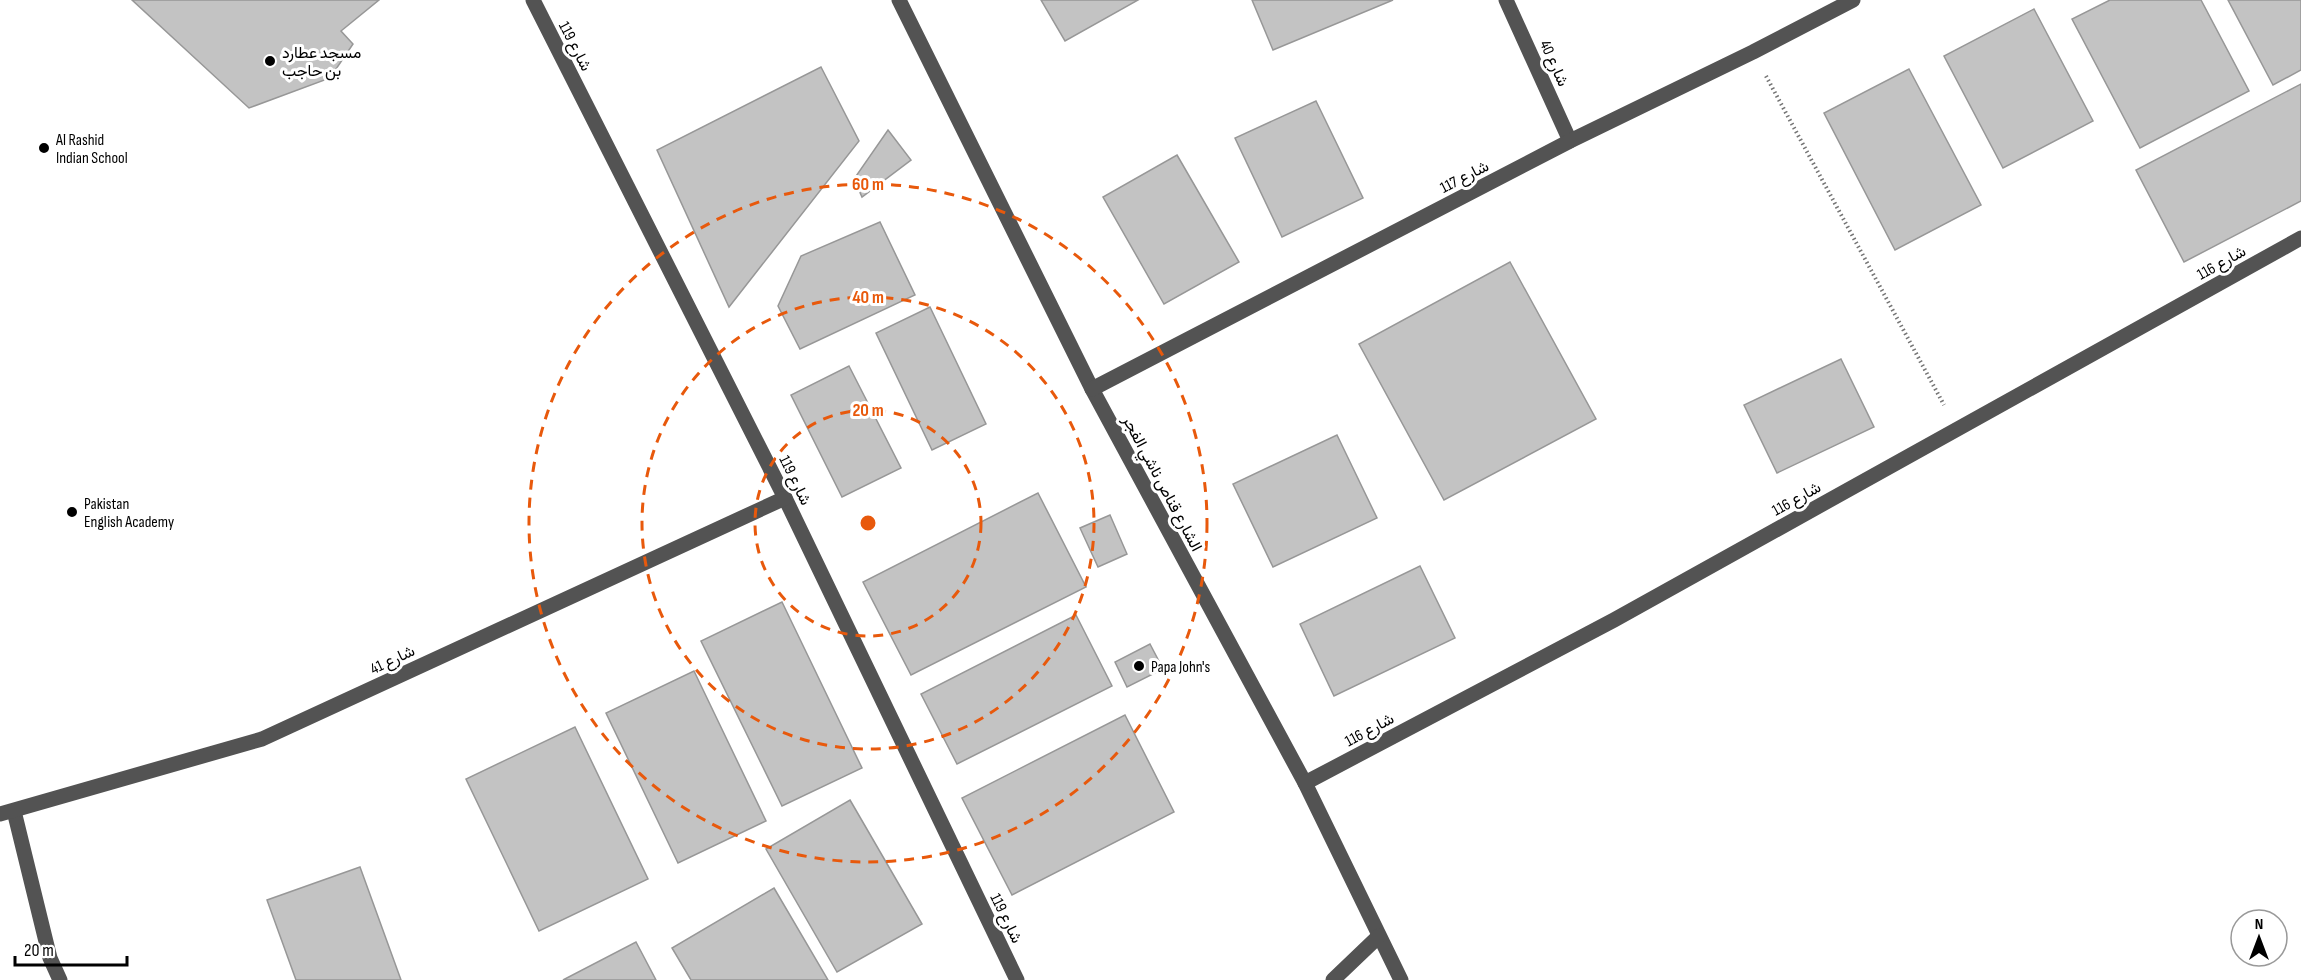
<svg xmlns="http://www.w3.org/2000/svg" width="2301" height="980" viewBox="0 0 2301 980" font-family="'Sofia Sans Condensed',Vazirmatn,sans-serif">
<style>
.building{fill:#c3c3c3;stroke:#979797;stroke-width:1.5}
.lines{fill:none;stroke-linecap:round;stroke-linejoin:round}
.path{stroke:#757575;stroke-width:4;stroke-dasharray:1.5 3;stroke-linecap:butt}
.minor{stroke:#535353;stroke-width:15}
.ring{fill:none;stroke:#e8590c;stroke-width:3;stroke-dasharray:10 8}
.poi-dot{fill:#000;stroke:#fff;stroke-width:2}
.labels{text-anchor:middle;stroke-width:6;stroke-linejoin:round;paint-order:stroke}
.street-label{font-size:16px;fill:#000;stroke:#fff}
.poi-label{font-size:16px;fill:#000;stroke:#fff;text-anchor:start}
.centre{fill:#e8590c;stroke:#fff;stroke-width:3}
.ring-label{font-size:18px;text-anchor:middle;font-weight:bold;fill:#e8590c;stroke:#fff;stroke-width:6;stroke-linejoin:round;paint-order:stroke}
</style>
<rect width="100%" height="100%" fill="#fff"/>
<!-- building -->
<g class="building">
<polygon points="132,0 379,0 341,31 353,44 330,78 249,108"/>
<polygon points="1041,0 1138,0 1065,41"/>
<polygon points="1252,0 1393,0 1273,50"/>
<polygon points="2110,0 2201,0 2249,91 2140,148 2072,19"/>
<polygon points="2228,0 2301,0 2301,70 2273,85"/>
<polygon points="2034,9 2093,121 2003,168 1944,56"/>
<polygon points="821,67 859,141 729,307 657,150"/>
<polygon points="1909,69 1981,205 1895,250 1824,113"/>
<polygon points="2301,84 2301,201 2184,262 2136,170"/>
<polygon points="1316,101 1363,198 1282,237 1235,138"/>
<polygon points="888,130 911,160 862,197 854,179"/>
<polygon points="1177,155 1239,262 1164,304 1103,197"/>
<polygon points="880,222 915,295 800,349 778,306 801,256"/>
<polygon points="1510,262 1596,419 1444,500 1359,344"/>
<polygon points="930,307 986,424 932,450 876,333"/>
<polygon points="1841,359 1874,427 1777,473 1744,405"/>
<polygon points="849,366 901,468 842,497 791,395"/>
<polygon points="1337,435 1377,518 1273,567 1233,484"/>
<polygon points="1038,493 1086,587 911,675 863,582"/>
<polygon points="1110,515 1127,554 1098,567 1080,528"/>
<polygon points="1420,566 1455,638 1334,696 1300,624"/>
<polygon points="782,602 862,768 782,806 701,641"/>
<polygon points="1076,615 1112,686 957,764 921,694"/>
<polygon points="1150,644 1163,669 1127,687 1115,662"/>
<polygon points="694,671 766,821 678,863 606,713"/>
<polygon points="1125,715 1174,812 1012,895 962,798"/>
<polygon points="575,727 648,879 539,931 466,779"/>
<polygon points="850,800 922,924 837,972 766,849"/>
<polygon points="360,867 401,980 296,980 267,900"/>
<polygon points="774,888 828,980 691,980 672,948"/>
<polygon points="636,942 656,980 563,980"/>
</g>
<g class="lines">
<!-- path -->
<polyline class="path" points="1766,76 1944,405"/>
<!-- minor -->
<g class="minor">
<polyline points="533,0 785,498 1017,980"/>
<polyline points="899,0 1092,389 1305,783 1401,980"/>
<polyline points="1506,0 1570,141"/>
<polyline points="1092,389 1570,141 1753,52 1853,0"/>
<polyline points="1305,783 1614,620 2301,238"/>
<polyline points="14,811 50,958 60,980"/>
<polyline points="0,814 262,739 785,498"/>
<polyline points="1333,980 1379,936"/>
</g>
</g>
<!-- distance rings -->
<g class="ring">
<circle cx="868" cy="523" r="113"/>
<circle cx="868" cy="523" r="226"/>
<circle cx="868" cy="523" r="339"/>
</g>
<!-- markers -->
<g class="poi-dot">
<circle cx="270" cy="61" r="6"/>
<circle cx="44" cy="148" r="6"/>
<circle cx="72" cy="512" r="6"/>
<circle cx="1139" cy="666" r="6"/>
</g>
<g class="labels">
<!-- street labels -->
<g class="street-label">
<text transform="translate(576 46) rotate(63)" y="6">شارع 119</text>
<text transform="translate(1555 63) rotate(66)" y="6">شارع 40</text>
<text transform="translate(1464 176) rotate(-27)" y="6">شارع 117</text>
<text transform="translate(2221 262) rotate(-29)" y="6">شارع 116</text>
<text transform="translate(796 480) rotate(64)" y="6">شارع 119</text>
<text transform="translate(1163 483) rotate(62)" y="6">الشارع قناص ناشي الفجر</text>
<text transform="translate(1796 498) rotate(-29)" y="6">شارع 116</text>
<text transform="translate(392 659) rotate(-25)" y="6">شارع 41</text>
<text transform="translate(1369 729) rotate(-28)" y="6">شارع 116</text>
<text transform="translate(1007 918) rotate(64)" y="6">شارع 119</text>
</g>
<!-- poi labels -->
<g class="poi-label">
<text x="282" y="58">مسجد عطارد<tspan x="282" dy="18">بن حاجب</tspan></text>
<text x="56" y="145">Al Rashid<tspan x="56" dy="18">Indian School</tspan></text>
<text x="84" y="509">Pakistan<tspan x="84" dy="18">English Academy</tspan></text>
<text x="1151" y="672">Papa John's</text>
</g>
</g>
<circle cx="868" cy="523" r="9" class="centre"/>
<g class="ring-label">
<text x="868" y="190">60 m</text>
<text x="868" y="303">40 m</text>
<text x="868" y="416">20 m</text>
</g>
<!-- north arrow -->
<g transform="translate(2259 938)"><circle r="28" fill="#ffffff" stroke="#999999" stroke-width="1.5"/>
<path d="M0-4.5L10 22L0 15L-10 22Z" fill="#000000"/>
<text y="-9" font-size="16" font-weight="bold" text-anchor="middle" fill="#000000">N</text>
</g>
<!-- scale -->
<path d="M15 956v9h112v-9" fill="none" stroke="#000000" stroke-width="3"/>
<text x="24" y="956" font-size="18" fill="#000000" stroke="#ffffff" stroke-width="4.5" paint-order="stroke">20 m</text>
</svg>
